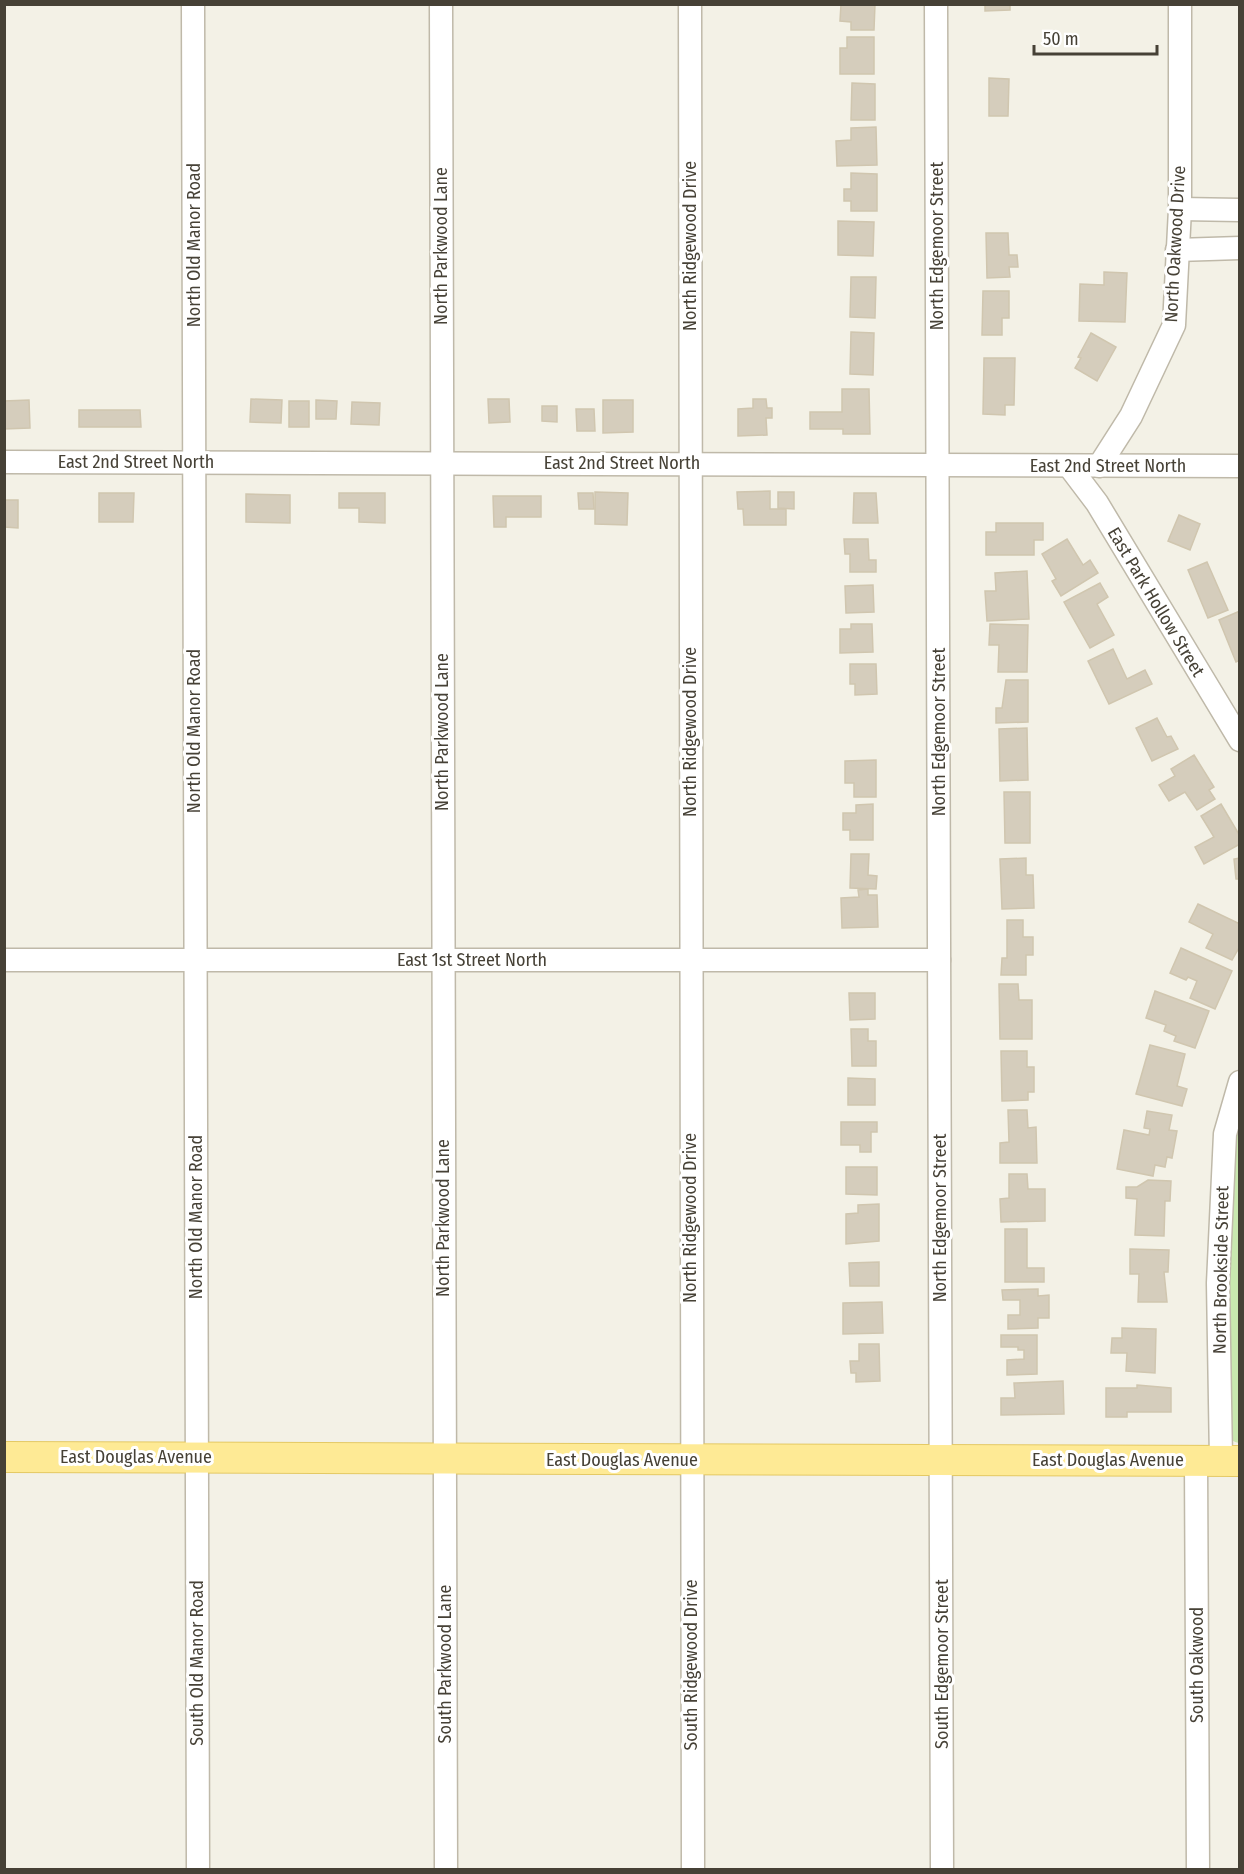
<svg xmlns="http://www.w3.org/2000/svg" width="1244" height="1874" viewBox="0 0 1244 1874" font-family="'Fira Sans Condensed',sans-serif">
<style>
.green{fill:#c9e8af}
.building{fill:#d5cdbc;stroke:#d0c6af;stroke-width:1.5}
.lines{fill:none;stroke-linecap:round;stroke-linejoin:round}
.minor-casing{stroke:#bfb9a9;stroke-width:25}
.major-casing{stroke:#e4c964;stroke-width:32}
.minor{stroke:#fff;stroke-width:22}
.major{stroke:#feea95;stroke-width:30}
.labels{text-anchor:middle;stroke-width:6;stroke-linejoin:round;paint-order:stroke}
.street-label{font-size:18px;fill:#464136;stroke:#fff}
</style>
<rect width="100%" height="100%" fill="#f3f1e6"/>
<!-- green -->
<path class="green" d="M1239,1106v337c-11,-2 -11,-10 -12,-20l3,-261z"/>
<!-- building -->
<g class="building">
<polygon points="841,4 875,4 874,30 851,30 851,22 840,21"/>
<polygon points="985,4 1010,4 1010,10 985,11"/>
<polygon points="847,37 874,37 874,74 840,74 840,48 847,48"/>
<polygon points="989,78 1009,79 1008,116 989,116"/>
<polygon points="852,83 875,84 875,120 851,120"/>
<polygon points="876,127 877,165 837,166 836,141 851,140 851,128"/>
<polygon points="851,173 877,174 877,211 851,211 851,201 844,201 844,189 851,189"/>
<polygon points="838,221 874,222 873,256 838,255"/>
<polygon points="986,233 1008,233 1009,255 1017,255 1018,267 1009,267 1010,277 987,278"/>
<polygon points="1104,272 1127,273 1125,322 1079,321 1080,284 1104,285"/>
<polygon points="851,277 876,277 875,318 850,317"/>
<polygon points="983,291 1009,291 1009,318 1002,318 1002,335 982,335"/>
<polygon points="851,332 874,333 873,375 850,374"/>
<polygon points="1091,333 1116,347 1097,381 1075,368 1081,358 1078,357"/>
<polygon points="984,358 1015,358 1014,405 1005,405 1005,415 983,414"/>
<polygon points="842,389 869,389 870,434 843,434 843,429 810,429 810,412 842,412"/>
<polygon points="251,399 282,400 281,423 250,422"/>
<polygon points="488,399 509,399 510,422 489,423"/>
<polygon points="753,399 766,399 767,408 772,408 772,418 766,418 767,435 738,436 738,409 753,408"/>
<polygon points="29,400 30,428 4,429 4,401"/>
<polygon points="316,400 337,401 336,419 316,419"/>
<polygon points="603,400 633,400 633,432 603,433"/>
<rect x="289" y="401" width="20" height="26"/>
<polygon points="352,402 380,403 379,425 351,424"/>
<polygon points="542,406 557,406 557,422 542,421"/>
<polygon points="576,409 594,409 595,431 577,431"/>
<polygon points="79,410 140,410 141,427 79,427"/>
<polygon points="770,491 770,509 786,509 786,525 744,525 743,509 738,509 737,492"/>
<polygon points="595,492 628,493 627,525 595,524"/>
<polygon points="778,492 794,492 794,509 778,508"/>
<polygon points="99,493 134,493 133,522 99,522"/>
<polygon points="339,493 385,493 385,523 359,522 359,508 339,508"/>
<polygon points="578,493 593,493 594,509 579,509"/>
<polygon points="854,493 876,493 878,523 853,523"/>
<polygon points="246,494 290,495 290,523 246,522"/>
<polygon points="493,496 541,496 541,517 506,517 506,527 494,527"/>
<polygon points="4,500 18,500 18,528 4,527"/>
<polygon points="1179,515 1200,524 1190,550 1168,541"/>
<polygon points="996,523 1043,523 1043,540 1034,540 1034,555 986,555 986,532 996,532"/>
<polygon points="844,539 868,539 869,560 876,560 876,572 850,572 850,554 845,554"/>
<polygon points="1067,539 1083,565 1090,560 1098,573 1061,596 1052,581 1056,579 1042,554"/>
<polygon points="1207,562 1228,610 1208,618 1188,570"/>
<polygon points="1027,571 1029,619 987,621 985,591 996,591 995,573"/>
<polygon points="1100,583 1108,597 1097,604 1114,635 1090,648 1064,602"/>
<polygon points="873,585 874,612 846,613 845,586"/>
<polygon points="1240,611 1240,660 1236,662 1219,620"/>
<polygon points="851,624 872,624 873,652 840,653 840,629 851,629"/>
<polygon points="990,624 1028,625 1027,672 998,672 999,645 989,645"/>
<polygon points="1113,649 1127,679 1145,670 1152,684 1109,704 1088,661"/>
<polygon points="850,664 876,664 877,694 855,695 855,684 850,684"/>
<polygon points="1006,680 1028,680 1028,722 996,723 996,708 1002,708"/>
<polygon points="1157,718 1167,737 1171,736 1178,749 1152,761 1136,728"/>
<polygon points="1027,728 1028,780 1000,781 999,729"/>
<polygon points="1194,755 1214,787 1209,790 1215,799 1197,810 1185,792 1169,801 1159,785 1175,776 1171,769"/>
<polygon points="876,760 876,797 854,797 854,783 845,783 845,761"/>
<polygon points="1004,792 1030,792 1030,843 1005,843"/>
<polygon points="873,804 873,840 850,840 850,830 843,830 843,813 856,813 856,805"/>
<polygon points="1221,804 1240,836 1240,844 1204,864 1195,847 1214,837 1201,816"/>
<polygon points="851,854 869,854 868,875 877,876 876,889 850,888"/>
<polygon points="1026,858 1026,875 1033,875 1034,908 1002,909 1000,859"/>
<polygon points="1240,858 1240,879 1236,879 1234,859"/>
<polygon points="868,889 868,895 877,895 878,927 842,928 841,898 859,897 858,890"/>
<polygon points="1198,904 1240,924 1240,946 1232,960 1206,948 1213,934 1189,922"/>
<polygon points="1007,920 1023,920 1023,937 1033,937 1033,955 1026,955 1026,975 1001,975 1002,958 1007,958"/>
<polygon points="1181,948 1232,971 1215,1009 1190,998 1197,981 1188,977 1186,980 1170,973"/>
<polygon points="999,984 1018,984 1019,1000 1032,1000 1032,1039 1000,1039"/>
<polygon points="1155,991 1209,1011 1195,1048 1174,1041 1176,1036 1164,1031 1166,1025 1146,1018"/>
<polygon points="849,993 875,993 875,1019 850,1020"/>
<polygon points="851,1029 868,1029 868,1041 876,1041 876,1066 852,1066"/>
<polygon points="1150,1045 1185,1054 1177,1086 1187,1089 1182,1106 1136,1094"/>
<polygon points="1001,1051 1027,1051 1027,1067 1034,1067 1034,1092 1028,1092 1028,1100 1002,1101"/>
<polygon points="848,1078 875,1079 875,1105 848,1105"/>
<polygon points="1008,1110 1027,1110 1028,1128 1036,1127 1037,1163 1000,1163 1000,1143 1009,1142"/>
<polygon points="1147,1111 1172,1115 1169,1130 1177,1131 1172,1158 1167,1157 1165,1167 1155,1165 1153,1176 1117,1169 1124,1130 1149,1135 1150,1129 1144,1128"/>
<polygon points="841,1122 877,1122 877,1132 871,1132 871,1152 860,1152 860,1145 841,1145"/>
<polygon points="846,1167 877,1167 877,1195 846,1194"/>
<polygon points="1009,1174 1027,1174 1028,1189 1045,1189 1045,1221 1001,1222 1000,1199 1009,1198"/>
<polygon points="1148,1180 1171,1181 1170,1201 1165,1201 1164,1236 1135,1235 1137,1199 1126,1198 1126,1187 1137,1187"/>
<polygon points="879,1204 879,1241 846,1244 846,1214 858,1213 858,1205"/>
<polygon points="1005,1229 1027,1229 1027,1268 1044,1268 1044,1282 1005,1282"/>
<polygon points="1130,1249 1169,1250 1168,1272 1164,1272 1167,1302 1138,1302 1139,1274 1130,1274"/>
<polygon points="879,1262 879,1286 850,1286 849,1263"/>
<polygon points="1038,1289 1038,1296 1049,1295 1049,1318 1038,1318 1038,1328 1008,1329 1008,1315 1020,1315 1020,1300 1003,1300 1002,1290"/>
<polygon points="882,1302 883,1333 843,1334 843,1303"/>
<polygon points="1122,1328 1156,1329 1155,1373 1126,1371 1127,1353 1111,1353 1112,1338 1122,1338"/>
<polygon points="1001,1335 1037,1335 1037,1374 1007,1375 1007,1360 1024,1359 1024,1350 1018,1350 1018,1347 1001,1347"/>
<polygon points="859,1344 879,1344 880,1381 856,1382 856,1373 851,1373 850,1361 859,1361"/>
<polygon points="1063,1381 1064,1414 1001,1415 1001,1398 1015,1398 1014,1383"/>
<polygon points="1137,1385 1171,1388 1171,1412 1127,1412 1127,1417 1106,1417 1106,1388 1137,1388"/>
</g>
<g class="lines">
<!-- minor casing -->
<g class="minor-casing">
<g id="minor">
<polyline points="193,4 198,1870"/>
<polyline points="441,4 446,1870"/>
<polyline points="690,4 693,1870"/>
<polyline points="936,4 942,1870"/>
<polyline points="1180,209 1240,210"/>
<polyline points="1177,250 1240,248"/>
<polyline points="4,462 1240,466"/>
<polyline points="1069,466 1097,503 1240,740"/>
<polyline points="1099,466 1131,416 1174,325 1180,209 1180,4"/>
<polyline points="4,960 939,960"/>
<polyline points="1196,1460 1198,1870"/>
<polyline points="1221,1460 1218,1283 1225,1134 1240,1082"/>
</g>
</g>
<!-- major casing -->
<g class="major-casing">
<polyline id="major" points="4,1457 1240,1461"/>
</g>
<!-- minor -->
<use href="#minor" class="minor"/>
<!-- major -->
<use href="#major" class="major"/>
</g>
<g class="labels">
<!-- street labels -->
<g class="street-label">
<text transform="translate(1175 244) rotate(-87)" y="6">North Oakwood Drive</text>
<text transform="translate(194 245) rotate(-90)" y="6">North Old Manor Road</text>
<text transform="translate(441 246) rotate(-90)" y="6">North Parkwood Lane</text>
<text transform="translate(690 246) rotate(-90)" y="6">North Ridgewood Drive</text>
<text transform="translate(937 246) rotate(-90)" y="6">North Edgemoor Street</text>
<text x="136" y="468">East 2nd Street North</text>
<text x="622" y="469">East 2nd Street North</text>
<text x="1108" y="472">East 2nd Street North</text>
<text transform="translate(1156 602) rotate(59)" y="6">East Park Hollow Street</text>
<text transform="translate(194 731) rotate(-90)" y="6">North Old Manor Road</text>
<text transform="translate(442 732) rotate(-90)" y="6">North Parkwood Lane</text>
<text transform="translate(690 732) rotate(-90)" y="6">North Ridgewood Drive</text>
<text transform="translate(939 732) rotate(-90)" y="6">North Edgemoor Street</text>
<text x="472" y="966">East 1st Street North</text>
<text transform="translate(196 1217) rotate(-90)" y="6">North Old Manor Road</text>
<text transform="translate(443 1218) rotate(-90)" y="6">North Parkwood Lane</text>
<text transform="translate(690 1218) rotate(-90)" y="6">North Ridgewood Drive</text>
<text transform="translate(940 1218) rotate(-90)" y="6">North Edgemoor Street</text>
<text transform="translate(1221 1270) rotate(-89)" y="6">North Brookside Street</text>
<text x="136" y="1463">East Douglas Avenue</text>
<text x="622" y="1466">East Douglas Avenue</text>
<text x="1108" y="1466">East Douglas Avenue</text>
<text transform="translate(197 1663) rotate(-90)" y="6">South Old Manor Road</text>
<text transform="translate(445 1664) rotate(-90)" y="6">South Parkwood Lane</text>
<text transform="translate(942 1664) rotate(-90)" y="6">South Edgemoor Street</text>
<text transform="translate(691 1665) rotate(-90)" y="6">South Ridgewood Drive</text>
<text transform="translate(1197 1665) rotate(-90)" y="6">South Oakwood</text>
</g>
</g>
<!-- border -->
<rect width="1244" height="1874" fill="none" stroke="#464136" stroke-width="12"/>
<!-- scale -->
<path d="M1034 45v9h123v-9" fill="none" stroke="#464136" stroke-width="3"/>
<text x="1043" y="45" font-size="18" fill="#464136" stroke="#ffffff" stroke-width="4.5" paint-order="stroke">50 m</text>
</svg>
